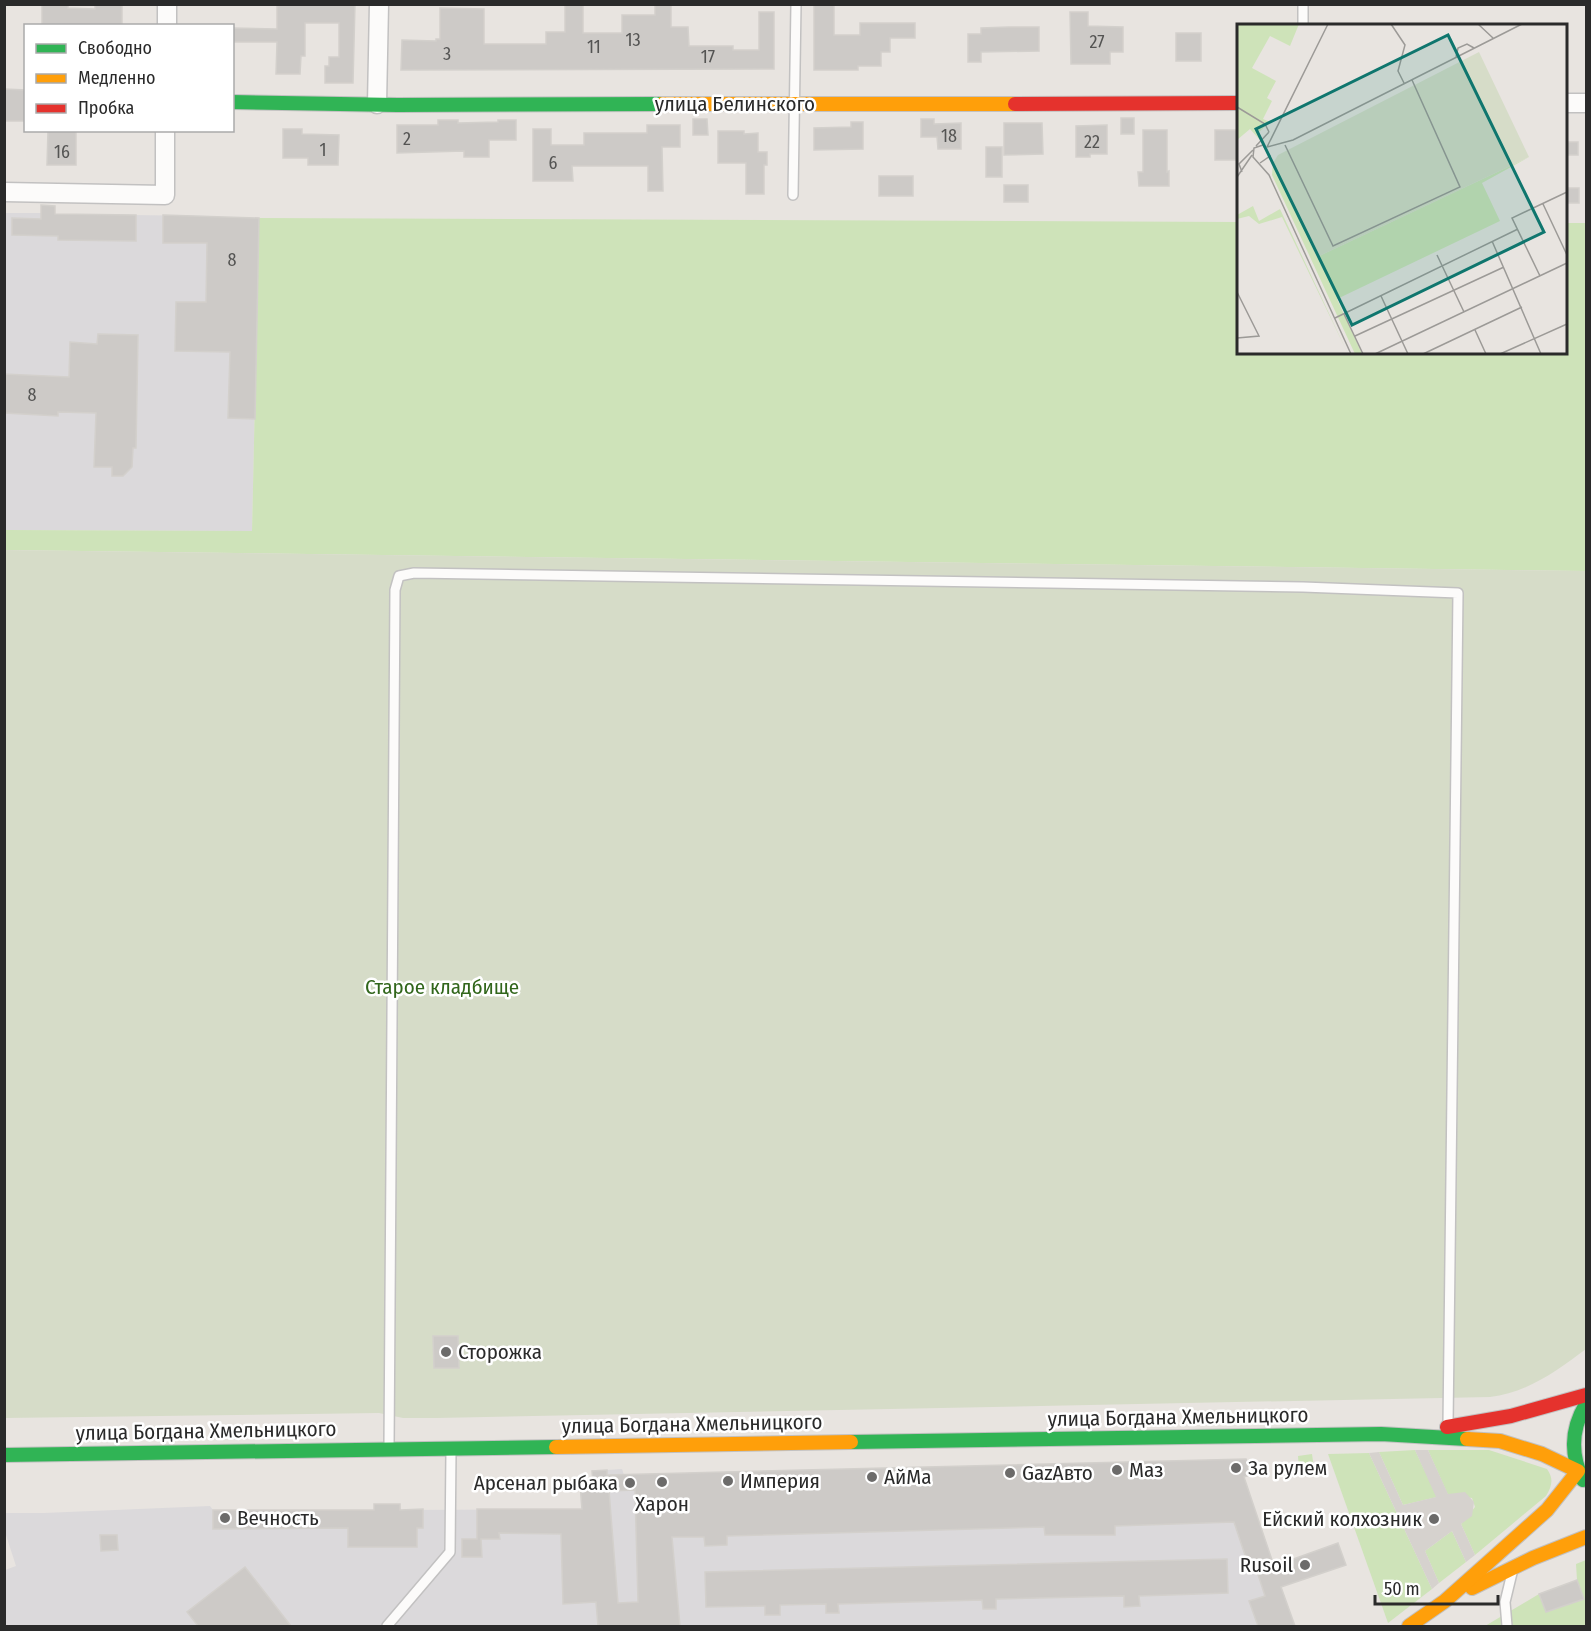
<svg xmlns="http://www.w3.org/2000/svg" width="1591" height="1631" viewBox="0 0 1591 1631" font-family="'Fira Sans Condensed',sans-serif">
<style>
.industrial{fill:#dbd9db}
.green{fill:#cee3b9}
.cemetery{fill:#d6dcc8}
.plaza{fill:#d6d2ce}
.building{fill:#cdcac7;stroke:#d3d0cc;stroke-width:1.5;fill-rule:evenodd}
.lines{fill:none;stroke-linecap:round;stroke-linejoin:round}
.lane-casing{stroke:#c2c1c1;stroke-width:12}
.street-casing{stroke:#c2c1c1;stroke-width:21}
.fast-casing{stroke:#c2c1c1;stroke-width:16}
.slow-casing{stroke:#c2c1c1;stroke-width:16}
.jam-casing{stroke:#c2c1c1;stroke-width:16}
.lane{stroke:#fcfbfa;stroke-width:9}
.street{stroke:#fcfbfa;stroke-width:18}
.fast{stroke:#30b455;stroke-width:14}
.slow{stroke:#ff9f0a;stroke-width:14}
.jam{stroke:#e5322d;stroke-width:14}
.poi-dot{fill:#6c6b6a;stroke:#fff;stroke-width:2}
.labels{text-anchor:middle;stroke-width:5;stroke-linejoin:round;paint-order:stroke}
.number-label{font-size:18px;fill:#545453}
.street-label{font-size:21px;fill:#2a2a2a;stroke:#fff}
.park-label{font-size:21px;fill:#31661b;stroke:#fff}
.poi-label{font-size:21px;fill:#2a2a2a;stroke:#fff;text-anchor:start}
.inset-road{fill:none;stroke:#9c9a97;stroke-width:1.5}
.view{fill:#0f766e;fill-opacity:0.15;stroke:#0f766e;stroke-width:3}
.inset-edge{fill:none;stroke:#2a2a2a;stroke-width:3}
</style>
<rect width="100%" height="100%" fill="#e8e4e0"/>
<!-- industrial -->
<g class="industrial">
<polygon points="41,205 55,206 55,214 208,216 208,217 259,218 252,531 5,530 5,213 41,213"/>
<polygon points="1246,1459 1250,1475 1244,1477 1294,1624 1292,1626 5,1626 5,1570 16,1566 5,1532 5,1513 44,1513 210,1506 213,1510 374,1510 374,1504 400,1504 401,1510 581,1509 580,1484 593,1483 592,1471 622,1469 624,1475"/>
</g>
<!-- green -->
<g class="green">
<polygon points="259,218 1238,222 1238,352 1566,352 1566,223 1586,223 1586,571 5,550 5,530 252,531"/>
<polygon points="1415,1450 1437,1497 1403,1505 1379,1452"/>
<path d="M1428,1450h61l58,19c7,10 5,17 -1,27l-71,59 -14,-31 14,-17 -3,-9 -24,-3z"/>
<polygon points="1369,1453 1432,1589 1388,1623 1328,1454"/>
<polygon points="1312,1454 1314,1468 1299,1470 1298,1456"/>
<polygon points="1452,1531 1466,1562 1439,1583 1425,1551"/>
<polygon points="1586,1560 1586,1626 1485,1626 1539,1594 1546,1612 1583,1599 1577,1580 1576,1564"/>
</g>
<!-- cemetery -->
<path class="cemetery" d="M4,550l1582,21v778c-28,21 -59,44 -96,48l-1053,21h-34l-24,-5 -374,5z"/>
<!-- plaza -->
<polygon class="plaza" points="1415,1450 1428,1450 1448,1494 1465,1492 1474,1502 1472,1516 1461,1524 1475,1555 1466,1562 1452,1531 1425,1551 1439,1583 1432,1589 1369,1453 1379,1452 1403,1505 1436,1497"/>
<!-- building -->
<g class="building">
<polygon points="42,4 68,4 68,8 95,9 95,5 122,5 122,26 42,24"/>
<polygon points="283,4 355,4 353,83 325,83 325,66 329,66 329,57 339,57 339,23 305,23 305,56 301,56 300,74 276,74 277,42 232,42 232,28 277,29 277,6"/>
<polygon points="565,4 583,4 583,33 622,33 622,15 655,15 655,4 671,4 671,27 688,27 689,46 733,46 733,50 759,50 759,12 774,12 774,69 401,70 402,40 436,41 436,39 440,39 440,8 484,9 484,44 546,44 546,32 565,32"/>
<polygon points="814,4 834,4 834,35 860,35 860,23 915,23 915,38 890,38 890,52 881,52 881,66 858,66 858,70 814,70"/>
<polygon points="1070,12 1088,12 1088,26 1123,27 1123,52 1110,52 1110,64 1071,64"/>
<polygon points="1009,27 1039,27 1039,51 981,52 981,62 968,62 968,34 981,34 981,28"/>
<rect x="1176" y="33" width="25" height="28"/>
<polygon points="4,89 26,90 26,121 4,121"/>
<rect x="1121" y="118" width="13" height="16"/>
<polygon points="693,119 707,119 708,135 693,135"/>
<polygon points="921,119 934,119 934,124 961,123 961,149 938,149 937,137 921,137"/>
<polygon points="438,120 458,120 458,123 498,122 498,120 516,120 516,140 489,140 489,157 464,157 464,151 397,153 397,125 438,125"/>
<polygon points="851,122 863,122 863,149 814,150 814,128 851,127"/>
<polygon points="1004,123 1042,123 1043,154 1004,155"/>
<polygon points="647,125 680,125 680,147 662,147 663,191 648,191 648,166 572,166 573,181 533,181 533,129 551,129 551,145 584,145 584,133 647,133"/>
<polygon points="1107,125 1107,154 1090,154 1090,157 1076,157 1076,126"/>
<polygon points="283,129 302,129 302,134 339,135 338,165 308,165 308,158 283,158"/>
<polygon points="48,130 76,130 76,165 47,165"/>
<polygon points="1143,130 1167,130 1167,172 1169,171 1169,186 1139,186 1138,172 1143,172"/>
<rect x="1215" y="130" width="22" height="30"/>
<polygon points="718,131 744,131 744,134 758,133 758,152 767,152 767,165 764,165 764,194 746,194 746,163 718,163"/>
<rect x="1566" y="142" width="12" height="13"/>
<rect x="986" y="147" width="16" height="30"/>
<rect x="879" y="176" width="34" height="20"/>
<rect x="1004" y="185" width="24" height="17"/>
<rect x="1566" y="188" width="13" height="15"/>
<polygon points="41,205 55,206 55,214 136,215 136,241 58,240 58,236 12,235 12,218 41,219"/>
<polygon points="163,215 259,218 255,419 228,418 230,352 175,351 176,302 206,302 207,243 163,243"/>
<polygon points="98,334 138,335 136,448 133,448 132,467 123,476 112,476 112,467 94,467 96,413 58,412 58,416 4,413 4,374 69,377 70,342 97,344"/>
<polygon points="433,1336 458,1336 459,1368 434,1368"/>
<path d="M1246,1459l4,16 -6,2 30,89 64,-23 8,22 -65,22 14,39h-37l-9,-25 16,-5 -12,-37 -6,2 -13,-39 -119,4v9h-70l-1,-8 -317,9v9l-22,1 -1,-9h-32l8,89h-82l-2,-24 -33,2 -2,-70 -62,-1 1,6h-19l1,18h-20v-18h15v-30h105l-2,-25 13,-1 -1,-12 15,-1v5zM635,1490l3,112 -20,1 -9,-112z"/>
<polygon points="374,1504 400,1504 400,1510 423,1509 423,1528 417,1528 417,1547 348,1547 348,1528 213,1529 213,1510 374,1510"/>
<polygon points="100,1535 117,1535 118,1550 101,1551"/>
<polygon points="1227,1559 1228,1593 1139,1596 1140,1606 1124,1607 1124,1596 996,1599 996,1609 983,1609 982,1600 838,1604 839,1613 826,1613 826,1604 780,1605 780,1615 765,1615 765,1606 706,1607 705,1572"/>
<polygon points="245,1567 291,1626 198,1626 187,1612"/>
<polygon points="1577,1580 1584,1599 1546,1612 1539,1594"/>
</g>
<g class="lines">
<!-- lane casing -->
<g class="lane-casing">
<g id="lane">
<polyline points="1303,26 1303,4"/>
<polyline points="793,195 796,4"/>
<polyline points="389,1448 395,590 399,576 414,573 1303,587 1458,593 1448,1425"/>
<polyline points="387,1626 450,1552 451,1451"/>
<polyline points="1507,1626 1505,1602 1512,1573"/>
</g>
</g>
<!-- street casing -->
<g class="street-casing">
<g id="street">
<polyline points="167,26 167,4"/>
<polyline points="1566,103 1586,103"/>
<polyline points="377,104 379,4"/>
<polyline points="4,192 165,195 165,130"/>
</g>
</g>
<!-- fast casing -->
<g class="fast-casing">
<g id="fast">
<polyline points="232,102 397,105 662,104"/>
<polyline points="851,1442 1381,1434 1467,1439"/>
<polyline points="4,1455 556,1447"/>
<path d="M1583,1480c-13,-26 -12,-51 3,-76"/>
</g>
</g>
<!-- slow casing -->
<g class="slow-casing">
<g id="slow">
<polyline points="662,104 1015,104"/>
<polyline points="556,1447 851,1442"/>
<polyline points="1472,1588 1533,1558 1586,1537"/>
<polyline points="1409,1626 1445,1601 1547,1510 1578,1471 1542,1454 1500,1441 1467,1439"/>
</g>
</g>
<!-- jam casing -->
<g class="jam-casing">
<g id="jam">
<polyline points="1015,104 1238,103"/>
<polyline points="1447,1427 1511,1416 1586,1395"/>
</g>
</g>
<!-- lane -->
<use href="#lane" class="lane"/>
<!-- street -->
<use href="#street" class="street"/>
<!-- fast -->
<use href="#fast" class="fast"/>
<!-- slow -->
<use href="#slow" class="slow"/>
<!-- jam -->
<use href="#jam" class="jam"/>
</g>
<!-- markers -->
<g class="poi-dot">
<circle cx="446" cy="1352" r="6"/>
<circle cx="1236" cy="1468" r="6"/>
<circle cx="1117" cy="1470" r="6"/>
<circle cx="1010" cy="1473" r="6"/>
<circle cx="872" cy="1477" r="6"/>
<circle cx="728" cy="1481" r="6"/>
<circle cx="662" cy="1482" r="6"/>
<circle cx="630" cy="1483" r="6"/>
<circle cx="225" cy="1518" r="6"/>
<circle cx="1434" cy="1519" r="6"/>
<circle cx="1305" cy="1565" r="6"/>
</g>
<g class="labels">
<!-- number labels -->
<g class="number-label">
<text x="633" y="46">13</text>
<text x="1097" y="48">27</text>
<text x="594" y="53">11</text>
<text x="447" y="60">3</text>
<text x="708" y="63">17</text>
<text x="949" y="142">18</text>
<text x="407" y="145">2</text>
<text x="1092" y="148">22</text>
<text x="323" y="156">1</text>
<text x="62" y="158">16</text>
<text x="553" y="169">6</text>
<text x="232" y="266">8</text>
<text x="32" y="401">8</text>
</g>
<!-- street labels -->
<g class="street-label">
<text x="735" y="111">улица Белинского</text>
<text transform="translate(1178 1417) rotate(-1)" y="7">улица Богдана Хмельницкого</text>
<text transform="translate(692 1424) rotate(-1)" y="7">улица Богдана Хмельницкого</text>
<text transform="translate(206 1431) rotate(-1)" y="7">улица Богдана Хмельницкого</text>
</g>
<!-- park labels -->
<g class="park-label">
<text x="442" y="994">Старое кладбище</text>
</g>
<!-- poi labels -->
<g class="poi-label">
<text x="458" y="1359">Сторожка</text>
<text x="1248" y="1475">За рулем</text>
<text x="1129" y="1477">Маз</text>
<text x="1022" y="1480">GazАвто</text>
<text x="884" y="1484">АйМа</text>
<text x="740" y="1488">Империя</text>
<text x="618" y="1490" text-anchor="end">Арсенал рыбака</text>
<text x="662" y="1511" text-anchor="middle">Харон</text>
<text x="237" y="1525">Вечность</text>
<text x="1422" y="1526" text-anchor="end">Ейский колхозник</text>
<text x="1293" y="1572" text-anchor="end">Rusoil</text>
</g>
</g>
<!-- overview -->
<g transform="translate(1237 24)">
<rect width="330" height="330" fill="#e8e4e0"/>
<path d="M0,0h62l-9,22 -20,-10 -18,32 24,13 -9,17 5,3 -9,18 7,3 -11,10v7l-9,-10 -13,11zM292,133l-47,26 18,38 -163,78 25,55h-7l-83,-179 1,-12 44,94zM16,182l6,15 21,-12 68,145 -66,-137 -23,7 -10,-8 -12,3v-4z" fill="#cee3b9"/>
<path d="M242,28l50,105 -212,100 -44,-94 5,-8z" fill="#d6dcc8"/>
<path class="inset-road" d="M154,0l14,21 -7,26 6,12M241,0l15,14M219,33l2,-9 9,-4 7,4M0,83l28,17 4,8M48,121l48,101 127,-59 -48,-107M19,122l13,-14M30,123l61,-123M30,123l26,-7 229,-116M23,139l10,-7 -7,-11 -9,3 -1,9 16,18 82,179M5,148l-3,-8 14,-14M0,153l15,-22M306,180l24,51M255,217l49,113M200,231l27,57M303,252l-28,-58 55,-26M0,268l22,44 -22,2M144,272l27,58M107,290l19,40M98,294l183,-89M238,306l11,24M118,312l149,-69M138,330l192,-91M186,330l99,-47M263,330l67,-30"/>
<path class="view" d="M211,11l96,197 -192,93 -96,-196z"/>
<rect width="330" height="330" class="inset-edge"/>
</g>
<!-- border -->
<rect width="1591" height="1631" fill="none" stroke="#2a2a2a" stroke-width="12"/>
<!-- legend -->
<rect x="24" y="24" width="210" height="108" fill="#ffffff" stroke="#aaaaaa" stroke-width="1.5"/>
<rect x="36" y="44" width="30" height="9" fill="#30b455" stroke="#aaaaaa" stroke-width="1.5"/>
<text x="78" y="54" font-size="18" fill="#2a2a2a">Свободно</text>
<rect x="36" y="74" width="30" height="9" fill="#ff9f0a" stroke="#aaaaaa" stroke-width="1.5"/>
<text x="78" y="84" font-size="18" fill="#2a2a2a">Медленно</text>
<rect x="36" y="104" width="30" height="9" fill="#e5322d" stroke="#aaaaaa" stroke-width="1.5"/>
<text x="78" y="114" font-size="18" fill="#2a2a2a">Пробка</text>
<!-- scale -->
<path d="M1375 1595v9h123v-9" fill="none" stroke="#2a2a2a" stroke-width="3"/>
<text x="1384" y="1595" font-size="18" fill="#2a2a2a" stroke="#ffffff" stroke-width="4.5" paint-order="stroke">50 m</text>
</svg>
